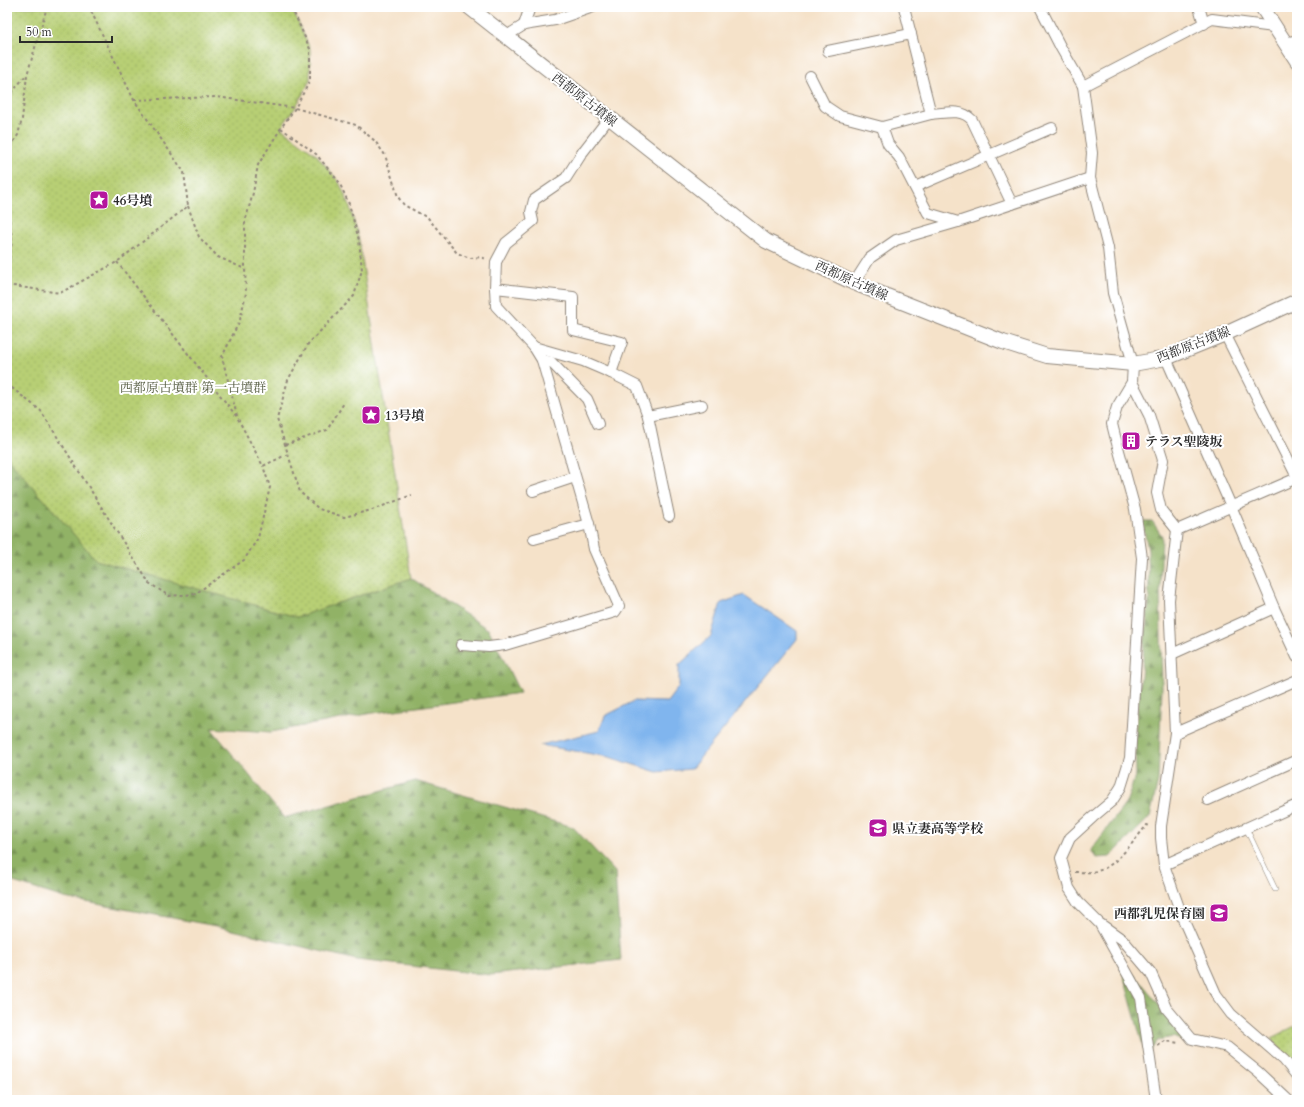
<svg xmlns="http://www.w3.org/2000/svg" width="1304" height="1107" viewBox="0 0 1304 1107" font-family="Cardo,'Noto Serif JP',serif">
<style>
.forest{fill:url(#forest-firs);stroke:#5e6e48}
.park{fill:url(#park-dots);stroke:#717d50}
.water{fill:#80b5ee;stroke:#56708c}
.lines{fill:none;stroke-linecap:round;stroke-linejoin:round}
.lane-casing{stroke:#90867a;stroke-width:6}
.street-casing{stroke:#90867a;stroke-width:12}
.secondary-casing{stroke:#90867a;stroke-width:16}
.path{stroke:#90867a;stroke-width:2;stroke-dasharray:3 3;stroke-linecap:butt}
.lane{stroke:#fff;stroke-width:5}
.street{stroke:#fff;stroke-width:10}
.secondary{stroke:#fff;stroke-width:14}
.labels{text-anchor:middle;stroke-width:4;stroke-linejoin:round;paint-order:stroke}
.street-label{font-size:13px;fill:#2b2b2b;stroke:#fff}
.poi-label{font-size:13px;font-weight:bold;fill:#2b2b2b;stroke:#fff;text-anchor:start}
.park-label{font-size:13px;fill:#555c41;stroke:#fff}
</style>
<defs>
<pattern id="forest-firs" width="22" height="20" patternUnits="userSpaceOnUse"><rect width="22" height="20" fill="#91b266"/><path d="M5 1l3.5 6h-7zM16 11l3.5 6h-7z" fill="#779154"/></pattern>
<pattern id="park-dots" width="8" height="8" patternUnits="userSpaceOnUse"><rect width="8" height="8" fill="#b7cf74"/><path d="M2 2h.1M6 6h.1" fill="none" stroke="#9eb265" stroke-width="1.8" stroke-linecap="round"/></pattern>
</defs>
<rect width="100%" height="100%" fill="#fff"/>
<filter id="ink" filterUnits="userSpaceOnUse"><feTurbulence type="fractalNoise" baseFrequency=".025" numOctaves="2"/><feDisplacementMap in="SourceGraphic" scale="8" xChannelSelector="R" yChannelSelector="G"/><feConvolveMatrix kernelMatrix="1 2 1 2 8 2 1 2 1" color-interpolation-filters="sRGB"/></filter>
<filter id="wash" filterUnits="userSpaceOnUse"><feTurbulence type="fractalNoise" baseFrequency=".012" numOctaves="4" result="noise"/><feDisplacementMap in="SourceGraphic" scale="16" xChannelSelector="R" yChannelSelector="G"/><feGaussianBlur stdDeviation="0.9" result="paint"/><feColorMatrix in="noise" values="0 0 0 0 0 0 0 0 0 0 0 0 0 0 0 0 0 1.4 0 .05"/><feComposite in="paint" operator="in"/></filter>
<g filter="url(#wash)">
<rect width="100%" height="100%" fill="#f5e2c9"/>
<!-- forest -->
<g class="forest">
<polygon points="7,457 96,560 297,617 411,578 489,630 520,693 373,713 271,732 211,728 284,818 415,781 573,827 615,872 621,960 491,975 357,960 216,926 64,898 7,880"/>
<polygon points="1142,521 1152,521 1162,536 1160,588 1162,687 1158,781 1150,817 1110,857 1096,858 1091,850 1126,803 1136,774 1135,733 1149,601 1148,549"/>
<polygon points="1120,963 1139,980 1193,1045 1173,1037 1158,1040 1151,1050 1147,1060"/>
</g>
<!-- park -->
<g class="park">
<polygon points="7,7 290,7 296,17 310,49 310,81 295,108 281,128 316,154 339,182 349,204 359,240 411,578 297,617 96,560 7,457"/>
<polygon points="1297,1025 1297,1068 1271,1038"/>
</g>
<!-- water -->
<polygon class="water" points="744,595 797,631 797,639 691,769 657,772 609,757 540,745 599,731 605,716 634,701 667,702 679,686 679,665 711,636 721,603"/>
</g>
<g filter="url(#ink)">
<g class="lines">
<!-- lane casing -->
<g class="lane-casing">
<polyline id="lane" points="1246,828 1275,889"/>
</g>
<!-- street casing -->
<g class="street-casing">
<g id="street">
<path d="M904,7l27,107c15,-1 30,-6 41,6l40,84"/>
<polyline points="1040,7 1061,48 1083,86 1092,153 1090,178 1108,248 1113,293 1133,364 1132,382 1117,407 1112,424 1115,436 1135,509 1142,558 1130,758 1121,787 1112,801 1093,817 1070,838 1061,858 1069,888 1078,902 1099,923 1123,940 1151,973 1167,1009 1192,1039 1227,1047 1258,1072 1288,1100"/>
<polyline points="1199,7 1204,24"/>
<polyline points="524,25 530,7"/>
<polyline points="505,37 524,25 555,20 593,7"/>
<polyline points="1285,43 1297,40"/>
<polyline points="828,51 911,34"/>
<polyline points="810,76 825,106 840,116 882,127 931,114"/>
<polyline points="1083,86 1212,19 1274,27"/>
<polyline points="609,118 582,153 566,178 534,200 531,212 533,221 506,243 496,262 495,288 573,297 573,330 622,342 611,373 637,386 648,416 669,516"/>
<polyline points="882,127 888,144 899,157 928,213 958,222"/>
<polyline points="915,187 1052,128"/>
<polyline points="854,283 870,258 896,240 958,222 1090,178"/>
<polyline points="1225,334 1297,477"/>
<polyline points="534,347 583,361 611,373"/>
<polyline points="1166,358 1231,506 1274,608 1297,657"/>
<polyline points="542,360 551,362 587,399 598,424"/>
<polyline points="1132,382 1149,415 1163,460 1157,493 1161,510 1177,530"/>
<polyline points="648,416 702,405"/>
<polyline points="1297,478 1177,530 1169,600 1175,733 1161,826 1161,838 1164,865 1183,919 1216,994 1231,1014 1284,1060 1297,1076"/>
<polyline points="533,491 575,477"/>
<polyline points="534,539 589,524"/>
<polyline points="461,645 489,647 505,645 615,612 619,606 594,549 589,524 542,360 534,347 496,306 495,288"/>
<polyline points="1172,654 1274,608"/>
<polyline points="1175,733 1297,680"/>
<polyline points="1208,800 1297,760"/>
<polyline points="1164,865 1297,805"/>
<polyline points="1101,926 1141,998 1156,1100"/>
</g>
</g>
<!-- secondary casing -->
<g class="secondary-casing">
<g id="secondary">
<polyline points="469,7 766,241 854,283 1003,342 1047,356 1133,364 1166,358 1225,334 1297,301"/>
<polyline points="1262,7 1297,61"/>
</g>
</g>
<!-- path -->
<g class="path">
<polyline points="7,96 10,95 26,75"/>
<polyline points="134,100 216,97 295,108 356,125 375,141 385,155 398,197 404,205 428,218 457,253 470,258 481,257 486,259"/>
<polyline points="7,152 18,135 22,119 27,75 47,7"/>
<polyline points="7,202 12,239 7,280"/>
<polyline points="188,206 199,237 218,257 245,269"/>
<polyline points="117,262 237,417 263,466 288,454 277,419 288,380 308,344 354,296 362,270 359,240 349,204 339,182 316,154 281,128"/>
<polyline points="7,285 60,293 117,262 188,206 184,172 134,100 89,7"/>
<polyline points="7,384 41,411 149,583 169,596 195,594 244,560 258,538 270,487 263,466"/>
<polyline points="237,416 222,357 240,320 246,293 245,269 245,222 253,193 258,165 281,128 295,108 310,81 310,49 296,17 290,7"/>
<polyline points="285,445 327,430 344,403"/>
<polyline points="288,454 300,492 319,509 344,517 372,510 412,495"/>
<path d="M1075,872c7,0 15,1 22,-1 19,-4 38,-32 50,-46l3,1"/>
<polyline points="1158,1046 1165,1041 1180,1043"/>
</g>
<!-- lane -->
<use href="#lane" class="lane"/>
<!-- street -->
<use href="#street" class="street"/>
<!-- secondary -->
<use href="#secondary" class="secondary"/>
</g>
</g>
<!-- icons -->
<defs>
<g id="sight-square" transform="scale(1)"><rect x="-9" y="-9" width="18" height="18" rx="4" fill="#b5179e" stroke="#fff"/><path d="M0-6L1.8-2.2L6-1.7L2.9 1.2L3.7 5.4L0 3.3L-3.7 5.4L-2.9 1.2L-6-1.7L-1.8-2.2Z" fill="#fff"/></g>
<g id="building-square" transform="scale(1)"><rect x="-9" y="-9" width="18" height="18" rx="4" fill="#b5179e" stroke="#fff"/><path d="M-4-6H4V6H1V3H-1V6H-4ZM-2.5-4.3h1.7v1.8h-1.7ZM.8-4.3h1.7v1.8H.8ZM-2.5-1h1.7V.8h-1.7ZM.8-1h1.7V.8H.8Z" fill="#fff"/></g>
<g id="school-square" transform="scale(1)"><rect x="-9" y="-9" width="18" height="18" rx="4" fill="#b5179e" stroke="#fff"/><path d="M0-5L7-2L0 1L-7-2ZM-4 1L0 2.5L4 1V4Q0 6-4 4Z" fill="#fff"/></g>
</defs>
<g fill-rule="evenodd">
<use href="#sight-square" x="99" y="200"/>
<use href="#sight-square" x="371" y="415"/>
<use href="#building-square" x="1131" y="441"/>
<use href="#school-square" x="878" y="828"/>
<use href="#school-square" x="1219" y="913"/>
</g>
<g class="labels">
<!-- street labels -->
<g class="street-label">
<text transform="translate(585 99) rotate(38)" y="5">西都原古墳線</text>
<text transform="translate(852 280) rotate(24)" y="5">西都原古墳線</text>
<text transform="translate(1193 344) rotate(-21)" y="5">西都原古墳線</text>
</g>
<!-- poi labels -->
<g class="poi-label">
<text x="113" y="205">46号墳</text>
<text x="385" y="420">13号墳</text>
<text x="1145" y="446">テラス聖陵坂</text>
<text x="892" y="833">県立妻高等学校</text>
<text x="1205" y="918" text-anchor="end">西都乳児保育園</text>
</g>
<!-- park labels -->
<g class="park-label">
<text x="193" y="392">西都原古墳群 第一古墳群</text>
</g>
</g>
<!-- margin -->
<rect width="1304" height="1107" fill="none" stroke="#fff" stroke-width="24"/>
<!-- scale -->
<path d="M20 36v6h92v-6" fill="none" stroke="#2b2b2b" stroke-width="2"/>
<text x="26" y="36" font-size="12" fill="#2b2b2b" stroke="#ffffff" stroke-width="3" paint-order="stroke">50 m</text>
</svg>
